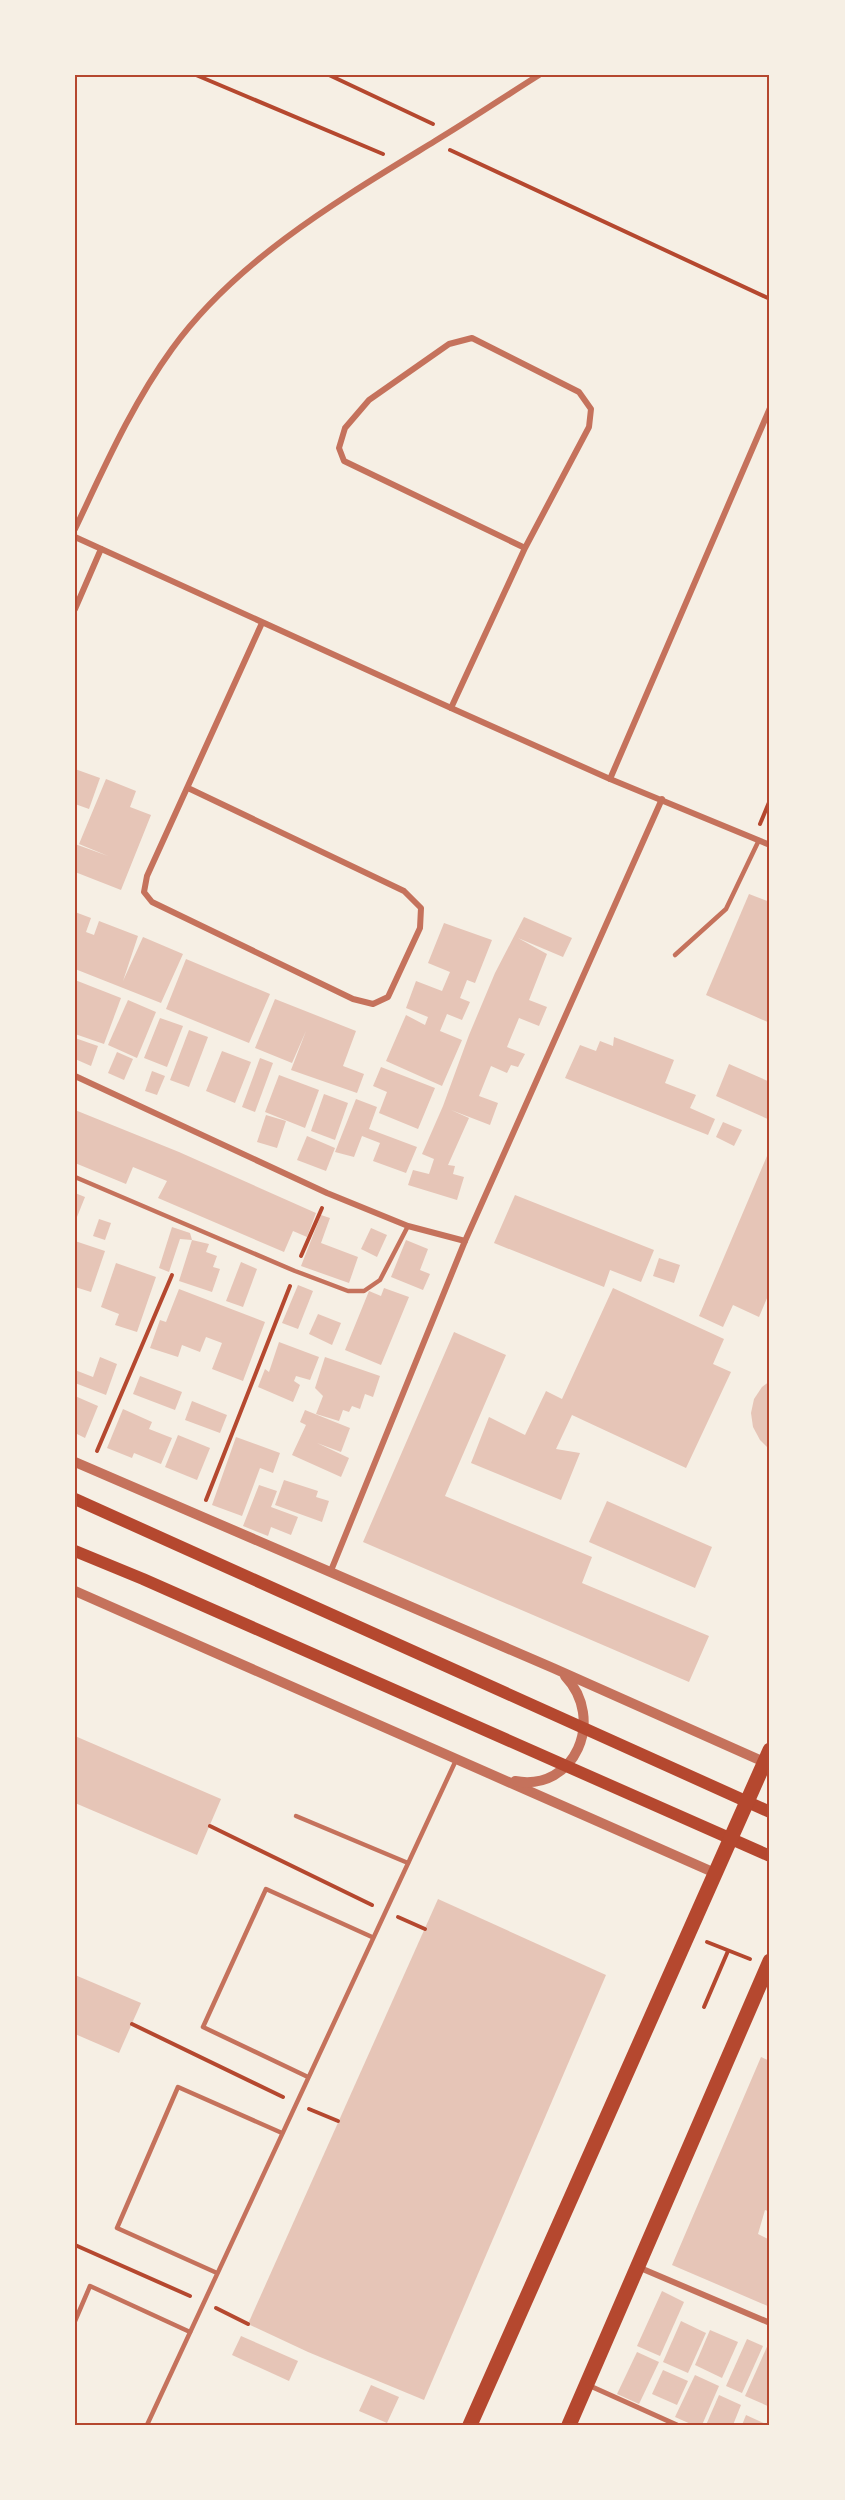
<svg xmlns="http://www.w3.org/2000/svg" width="845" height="2500" viewBox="0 0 845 2500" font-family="Karla,sans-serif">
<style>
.building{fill:#e6c5b7}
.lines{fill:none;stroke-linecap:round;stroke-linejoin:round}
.path{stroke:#b5482f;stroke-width:4}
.service{stroke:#c5725c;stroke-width:4.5}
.pedestrian{stroke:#c5725c;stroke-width:5}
.minor{stroke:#c5725c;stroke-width:6}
.tertiary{stroke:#c5725c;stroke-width:10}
.secondary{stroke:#b5482f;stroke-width:12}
.primary{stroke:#b5482f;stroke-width:15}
.neatline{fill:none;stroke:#b5482f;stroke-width:2}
</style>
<rect width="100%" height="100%" fill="#f6efe4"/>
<!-- building -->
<g class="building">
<polygon points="75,769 100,778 89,809 75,804"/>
<polygon points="106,779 136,791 130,807 151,815 121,890 75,872 75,844 108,856 79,844"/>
<polygon points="749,894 770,902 770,1023 706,995"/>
<polygon points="75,912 91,918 86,932 94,935 99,921 138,936 123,981 143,937 183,954 161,1003 75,969"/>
<polygon points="524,917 572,938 563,957 518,938 547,954 529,1000 547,1007 539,1026 519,1018 507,1047 525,1054 518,1067 511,1065 507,1073 491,1066 479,1096 498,1103 490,1125 451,1110 469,1118 448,1165 455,1166 453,1174 464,1177 457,1200 408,1185 413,1170 429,1174 434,1159 422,1154 443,1106 469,1035 495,973"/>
<polygon points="444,923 492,940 475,983 467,980 460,998 470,1002 462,1020 447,1014 440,1031 462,1040 442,1086 386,1061 406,1015 425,1025 428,1017 406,1008 416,981 442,991 450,972 428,963"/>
<polygon points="186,959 270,994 249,1043 166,1009"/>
<polygon points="75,980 121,998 104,1044 75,1034"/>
<polygon points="275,999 356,1031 343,1066 364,1074 357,1093 291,1070 306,1031 292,1063 255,1048"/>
<polygon points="128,1000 156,1012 137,1058 108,1045"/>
<polygon points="160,1018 183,1026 167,1067 144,1058"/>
<polygon points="189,1030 208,1037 189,1087 170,1080"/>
<polygon points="614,1037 674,1060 665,1083 696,1095 690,1108 715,1119 708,1135 565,1078 580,1045 596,1051 600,1041 613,1046"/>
<polygon points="75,1038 98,1046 91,1066 75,1059"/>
<polygon points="222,1051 251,1062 235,1103 206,1091"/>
<polygon points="117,1052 133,1059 124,1080 108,1073"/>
<polygon points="260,1058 273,1063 255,1112 242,1107"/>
<polygon points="729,1064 770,1082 770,1120 716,1096"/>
<polygon points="381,1067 435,1088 418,1129 379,1113 387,1092 373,1086"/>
<polygon points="152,1071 165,1076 157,1095 145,1091"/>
<polygon points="279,1075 319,1090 305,1128 265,1112"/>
<polygon points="324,1094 348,1103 335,1140 311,1131"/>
<polygon points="356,1099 377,1107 369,1129 417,1147 406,1173 373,1161 380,1143 362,1136 354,1157 335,1152"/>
<polygon points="75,1110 179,1152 316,1213 307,1237 293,1231 284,1252 158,1198 167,1181 133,1167 126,1184 75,1163"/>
<polygon points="266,1115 286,1121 277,1148 257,1142"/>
<polygon points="723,1122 742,1130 734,1146 716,1137"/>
<polygon points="307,1136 335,1148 326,1171 297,1160"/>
<polygon points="770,1149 770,1291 759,1317 733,1305 723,1327 699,1316"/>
<polygon points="75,1193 85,1197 75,1222"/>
<polygon points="515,1195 654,1250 641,1282 610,1270 604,1287 494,1243"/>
<polygon points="321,1215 330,1218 321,1243 358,1257 349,1283 301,1266"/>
<polygon points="99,1219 111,1223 105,1240 93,1236"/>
<polygon points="172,1227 190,1233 192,1240 180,1239 169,1272 159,1268"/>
<polygon points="371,1228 387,1235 377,1257 361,1249"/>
<polygon points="192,1240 209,1244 206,1252 217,1256 213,1267 220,1269 212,1292 179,1281"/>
<polygon points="406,1240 428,1249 420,1270 430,1274 423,1290 391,1277"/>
<polygon points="75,1241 105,1251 91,1292 75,1287"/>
<polygon points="659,1258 680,1265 674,1283 653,1276"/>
<polygon points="241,1262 257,1269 243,1307 226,1301"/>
<polygon points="116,1263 156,1277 137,1332 115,1325 119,1314 101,1307"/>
<polygon points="298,1285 313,1291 298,1329 282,1323"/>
<polygon points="384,1288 409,1297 381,1365 345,1350 369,1291 381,1296"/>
<polygon points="613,1288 724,1339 713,1364 731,1372 686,1468 572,1415 556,1449 580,1453 561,1500 471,1463 489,1417 525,1435 546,1391 562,1399"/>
<polygon points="179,1289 265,1322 243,1381 212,1369 222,1343 206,1337 200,1352 182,1345 178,1357 150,1348 160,1320 166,1322"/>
<polygon points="318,1314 341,1323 332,1345 309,1334"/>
<polygon points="454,1332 506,1355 445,1496 592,1557 582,1583 709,1636 689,1682 363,1542"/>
<polygon points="279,1342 319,1357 310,1380 296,1376 294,1381 300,1385 293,1402 258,1387 265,1369 269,1372"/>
<polygon points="100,1357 117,1364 106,1395 75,1383 75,1370 93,1377"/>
<polygon points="325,1357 380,1376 373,1397 365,1394 360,1409 352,1406 349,1412 343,1410 339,1421 316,1414 323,1396 315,1388"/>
<polygon points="140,1376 182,1392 175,1410 133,1394"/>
<polygon points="770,1381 770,1450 760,1440 753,1427 751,1413 754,1399 762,1387"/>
<polygon points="75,1396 98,1406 85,1438 75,1433"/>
<polygon points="192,1401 227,1415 220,1433 185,1420"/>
<polygon points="123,1409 152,1422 149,1429 172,1438 161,1464 134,1453 132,1458 107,1448"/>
<polygon points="305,1410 350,1428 341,1452 317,1443 349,1458 341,1477 292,1455 306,1425 300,1422"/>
<polygon points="178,1435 210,1448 197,1480 165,1467"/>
<polygon points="236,1437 280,1453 273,1473 260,1468 242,1516 212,1505"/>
<polygon points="284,1480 318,1491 316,1497 329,1501 322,1522 275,1505"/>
<polygon points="259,1485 277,1491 271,1507 298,1517 291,1535 271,1527 268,1536 243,1526"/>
<polygon points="607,1501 712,1547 695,1588 589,1542"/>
<polygon points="75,1736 221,1799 197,1855 75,1803"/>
<polygon points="438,1899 606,1975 424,2400 308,2352 248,2324"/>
<polygon points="75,1975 141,2003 119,2053 75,2034"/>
<polygon points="761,2057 770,2061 770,2212 765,2210 758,2234 768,2239 770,2234 770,2307 672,2265"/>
<polygon points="662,2291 684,2302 660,2356 637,2346"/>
<polygon points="681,2321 706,2333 688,2373 663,2362"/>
<polygon points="710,2330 738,2342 722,2378 695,2365"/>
<polygon points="241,2336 298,2361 289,2381 232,2355"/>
<polygon points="747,2339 763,2346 742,2393 726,2386"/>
<polygon points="770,2340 770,2407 745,2396"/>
<polygon points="637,2352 659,2362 639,2404 617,2394"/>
<polygon points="663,2370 688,2381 677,2405 652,2394"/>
<polygon points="695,2375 719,2386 702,2425 693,2425 675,2417"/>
<polygon points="371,2385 399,2397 387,2423 359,2411"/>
<polygon points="719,2395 741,2405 733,2425 706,2425"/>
<polygon points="746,2415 768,2425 742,2425"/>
</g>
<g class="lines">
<!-- path -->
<g class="path">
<polyline points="196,75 383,154"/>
<polyline points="329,75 433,124"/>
<polyline points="450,150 770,299"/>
<polyline points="760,824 770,800"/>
<polyline points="301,1256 322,1208"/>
<polyline points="97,1451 172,1275"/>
<polyline points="206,1500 290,1286"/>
<polyline points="210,1826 372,1905"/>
<polyline points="398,1917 425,1929"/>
<polyline points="707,1942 750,1959"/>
<polyline points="704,2007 728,1951"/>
<polyline points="132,2024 283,2097"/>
<polyline points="309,2109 338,2121"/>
<polyline points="75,2245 190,2296"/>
<polyline points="216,2308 248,2324"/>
</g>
<!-- service -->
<g class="service">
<polyline points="675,955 726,909 759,840"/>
<polyline points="75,1177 295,1271 348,1291 364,1291 380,1280 408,1226"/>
<polyline points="296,1816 408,1863"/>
<polyline points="308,2077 203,2027 266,1889 372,1937"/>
<polyline points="217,2273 117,2228 178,2087 282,2133"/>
<polyline points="75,2321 90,2286 190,2332"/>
<polyline points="147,2425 457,1758"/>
</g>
<!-- pedestrian -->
<polyline class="pedestrian" points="588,2385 677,2425"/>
<!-- minor -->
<g class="minor">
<path d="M75,529c29,-61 57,-125 97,-180 65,-90 170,-151 263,-208 35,-21 69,-44 104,-66"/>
<polyline points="75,537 451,708 610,779 770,845"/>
<polyline points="75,609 101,549"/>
<polyline points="451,708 525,548 589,427 591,409 579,392 472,338 449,344 369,400 345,428 339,448 344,461 525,548"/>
<polyline points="610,779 770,408"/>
<polyline points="188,788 404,891 421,908 420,928 388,997 373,1004 353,999 152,902 144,892 147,876 262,623"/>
<polyline points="75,1076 327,1193 408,1226 465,1241"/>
<polyline points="330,1573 465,1241 662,799"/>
<polyline points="638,2267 770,2323"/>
</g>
<!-- tertiary -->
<g class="tertiary">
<polyline points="75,1462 553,1668 764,1762"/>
<polyline points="75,1591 715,1873"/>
<path d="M515,1781c60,11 91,-62 50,-105"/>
</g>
<!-- secondary -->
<g class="secondary">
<polyline points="75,1499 770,1812"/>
<polyline points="75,1551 143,1579 770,1856"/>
</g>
<!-- primary -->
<g class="primary">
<polyline points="470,2425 770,1750"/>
<polyline points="569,2425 770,1961"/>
</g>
</g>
<!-- border -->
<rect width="845" height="2500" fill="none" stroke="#f6efe4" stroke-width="153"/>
<rect x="76" y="76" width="692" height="2348" class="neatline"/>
</svg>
